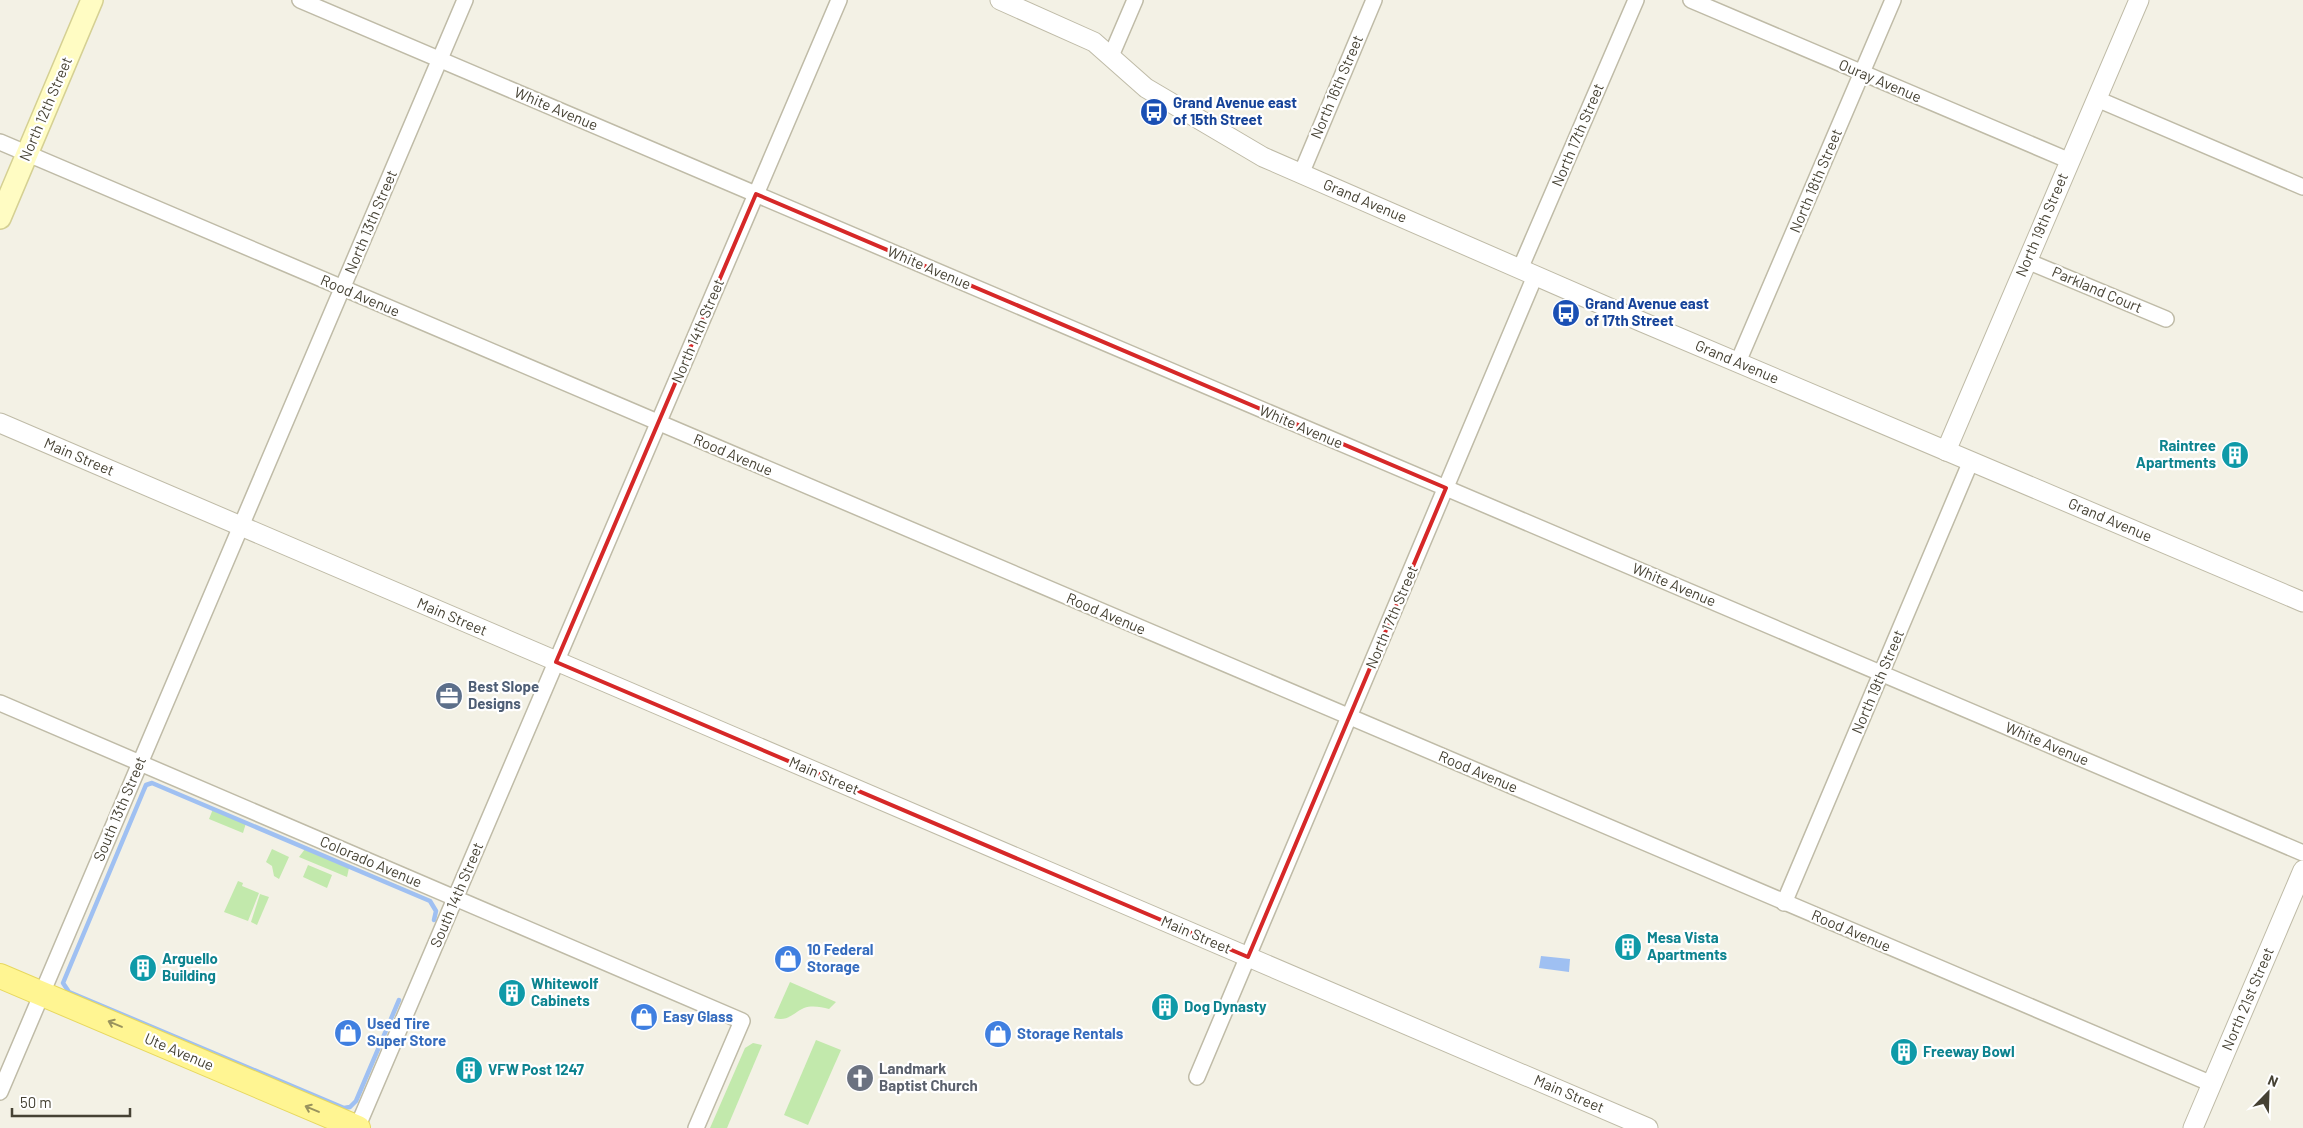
<svg xmlns="http://www.w3.org/2000/svg" width="2303" height="1128" viewBox="0 0 2303 1128" font-family="Barlow,sans-serif">
<style>
.green{fill:#c2e9ac}
.water{fill:#9fc0f2}
.lines{fill:none;stroke-linecap:round;stroke-linejoin:round}
.stream{stroke:#9fc0f2;stroke-width:4.5}
.minor-casing{stroke:#bfbba7;stroke-width:18}
.tertiary-casing{stroke:#bfbba7;stroke-width:21}
.secondary-casing{stroke:#d5d093;stroke-width:24}
.primary-casing{stroke:#e7d85f;stroke-width:26}
.minor{stroke:#fff;stroke-width:15}
.tertiary{stroke:#fff;stroke-width:19}
.secondary{stroke:#fffcc3;stroke-width:21}
.primary{stroke:#fff592;stroke-width:24}
.oneway{stroke:#99935e}
.marked{fill:none;stroke:#d62828;stroke-width:4;stroke-linejoin:round}
.labels{text-anchor:middle;stroke-width:4.5;stroke-linejoin:round;paint-order:stroke}
.street-label{font-size:15px;fill:#464234;stroke:#fff}
.transit-label{font-size:15px;font-weight:bold;fill:#164399;stroke:#fff;text-anchor:start}
.culture-label{font-size:15px;font-weight:bold;fill:#0d838f;stroke:#fff;text-anchor:start}
.service-label{font-size:15px;font-weight:bold;fill:#4e5e75;stroke:#fff;text-anchor:start}
.shop-label{font-size:15px;font-weight:bold;fill:#366cbe;stroke:#fff;text-anchor:start}
.worship-label{font-size:15px;font-weight:bold;fill:#5b616d;stroke:#fff;text-anchor:start}
</style>
<rect width="100%" height="100%" fill="#f3f1e5"/>
<!-- green -->
<g class="green">
<polygon points="213,809 246,823 243,833 209,819"/>
<polygon points="272,849 289,857 279,879 274,876 272,866 266,862"/>
<polygon points="305,849 349,868 347,877 299,857"/>
<polygon points="308,865 332,875 327,888 303,877"/>
<polygon points="238,881 243,883 242,886 259,893 248,921 224,912"/>
<polygon points="260,894 269,897 257,925 251,922"/>
<path d="M790,982l46,20 -7,7c-8,-2 -17,-4 -25,-1 -11,5 -16,14 -30,10z"/>
<polygon points="816,1040 841,1050 808,1125 784,1115"/>
<polygon points="753,1043 762,1045 727,1128 710,1128 745,1048"/>
</g>
<!-- water -->
<polygon class="water" points="1541,956 1570,959 1569,972 1539,968"/>
<g class="lines">
<!-- stream -->
<polyline class="stream" points="399,1000 356,1101 350,1107 344,1108 69,992 63,983 143,792 146,785 152,783 430,901 436,911 434,920"/>
<!-- minor casing -->
<g class="minor-casing">
<g id="minor">
<polyline points="300,0 2303,853"/>
<polyline points="1691,0 2070,161"/>
<polyline points="1111,56 1135,0"/>
<polyline points="2097,99 2303,187"/>
<polyline points="0,142 2212,1084"/>
<polyline points="1301,174 1374,0"/>
<polyline points="2027,261 2166,319"/>
<polyline points="1520,269 1636,0"/>
<polyline points="1738,362 1893,0"/>
<polyline points="0,703 742,1021 696,1128"/>
<polyline points="1784,903 1971,461"/>
<polyline points="1197,1077 1535,276"/>
<polyline points="0,1092 465,0"/>
<polyline points="357,1128 839,0"/>
</g>
</g>
<!-- tertiary casing -->
<g class="tertiary-casing">
<g id="tertiary">
<polyline points="1000,0 1094,42 1146,88 1263,157 1628,316 2303,602"/>
<polyline points="0,423 1648,1128"/>
<polyline points="1946,451 2139,0"/>
<polyline points="2193,1128 2303,870"/>
</g>
</g>
<!-- secondary casing -->
<g class="secondary-casing">
<polyline id="secondary" points="0,218 92,0"/>
</g>
<!-- primary casing -->
<g class="primary-casing">
<polyline id="primary" points="0,976 358,1128"/>
</g>
<!-- minor -->
<use href="#minor" class="minor"/>
<!-- tertiary -->
<use href="#tertiary" class="tertiary"/>
<!-- secondary -->
<use href="#secondary" class="secondary"/>
<!-- primary -->
<use href="#primary" class="primary"/>
</g>
<!-- one-way arrows -->
<defs><path id="oneway-shaft" d="M-6 0H5M1.5-3L5.5 0L1.5 3" fill="none" stroke-width="1.6" stroke-linecap="round" stroke-linejoin="round" transform="scale(1.25)"/></defs>
<g class="oneway">
<use href="#oneway-shaft" transform="translate(115 1024) rotate(-157)"/>
<use href="#oneway-shaft" transform="translate(312 1109) rotate(-157)"/>
</g>
<!-- marked area -->
<path class="marked" d="M756,194l690,294 -198,469 -692,-295z"/>
<!-- icons -->
<defs>
<g id="bus-disc" transform="scale(1.4375)"><circle r="9.5" fill="#1a4fb4" stroke="#fff"/><path d="M-5-6H5V4H4V6H2V4H-2V6H-4V4H-5ZM-3.5-4V0h7V-4ZM-3.5 1.2v1.5H-2V1.2ZM2 1.2v1.5H3.5V1.2Z" fill="#fff"/></g>
<g id="building-disc" transform="scale(1.4375)"><circle r="9.5" fill="#0f9aa8" stroke="#fff"/><path d="M-4-6H4V6H1V3H-1V6H-4ZM-2.5-4.3h1.7v1.8h-1.7ZM.8-4.3h1.7v1.8H.8ZM-2.5-1h1.7V.8h-1.7ZM.8-1h1.7V.8H.8Z" fill="#fff"/></g>
<g id="office-disc" transform="scale(1.4375)"><circle r="9.5" fill="#5c6f8a" stroke="#fff"/><path d="M-6-3h4V-5.5h4V-3h4V5H-6ZM-1-4.5V-3h2v-1.5ZM-6 0V1H6V0Z" fill="#fff"/></g>
<g id="shop-disc" transform="scale(1.4375)"><circle r="9.5" fill="#3f7fe0" stroke="#fff"/><path d="M-5-2.5h2.3a2.7 3.5 0 0 1 5.4 0H5L5.5 6h-11ZM-1.5-2.5h3a1.5 2.3 0 0 0-3 0Z" fill="#fff"/></g>
<g id="church-disc" transform="scale(1.4375)"><circle r="9.5" fill="#6b7280" stroke="#fff"/><path d="M-1.2-6h2.4v3.5h3.3v2.4h-3.3V6h-2.4V-.1h-3.3v-2.4h3.3Z" fill="#fff"/></g>
</defs>
<g fill-rule="evenodd">
<use href="#bus-disc" x="1154" y="112"/>
<use href="#bus-disc" x="1566" y="313"/>
<use href="#building-disc" x="2235" y="455"/>
<use href="#office-disc" x="449" y="696"/>
<use href="#building-disc" x="1628" y="947"/>
<use href="#shop-disc" x="788" y="959"/>
<use href="#building-disc" x="143" y="968"/>
<use href="#building-disc" x="512" y="993"/>
<use href="#building-disc" x="1165" y="1007"/>
<use href="#shop-disc" x="644" y="1017"/>
<use href="#shop-disc" x="348" y="1033"/>
<use href="#shop-disc" x="998" y="1034"/>
<use href="#building-disc" x="1904" y="1052"/>
<use href="#building-disc" x="469" y="1070"/>
<use href="#church-disc" x="860" y="1078"/>
</g>
<g class="labels">
<!-- street labels -->
<g class="street-label">
<text transform="translate(1880 81) rotate(23)" y="5">Ouray Avenue</text>
<text transform="translate(1337 87) rotate(-67)" y="5">North 16th Street</text>
<text transform="translate(46 109) rotate(-67)" y="5">North 12th Street</text>
<text transform="translate(556 109) rotate(23)" y="5">White Avenue</text>
<text transform="translate(1578 135) rotate(-67)" y="5">North 17th Street</text>
<text transform="translate(1816 181) rotate(-67)" y="5">North 18th Street</text>
<text transform="translate(1365 201) rotate(23)" y="5">Grand Avenue</text>
<text transform="translate(371 222) rotate(-67)" y="5">North 13th Street</text>
<text transform="translate(2042 225) rotate(-67)" y="5">North 19th Street</text>
<text transform="translate(929 268) rotate(23)" y="5">White Avenue</text>
<text transform="translate(2097 290) rotate(23)" y="5">Parkland Court</text>
<text transform="translate(360 296) rotate(23)" y="5">Rood Avenue</text>
<text transform="translate(698 331) rotate(-67)" y="5">North 14th Street</text>
<text transform="translate(1737 362) rotate(23)" y="5">Grand Avenue</text>
<text transform="translate(1301 427) rotate(23)" y="5">White Avenue</text>
<text transform="translate(733 455) rotate(23)" y="5">Rood Avenue</text>
<text transform="translate(79 457) rotate(23)" y="5">Main Street</text>
<text transform="translate(2110 520) rotate(23)" y="5">Grand Avenue</text>
<text transform="translate(1674 585) rotate(23)" y="5">White Avenue</text>
<text transform="translate(1106 614) rotate(23)" y="5">Rood Avenue</text>
<text transform="translate(452 617) rotate(23)" y="5">Main Street</text>
<text transform="translate(1392 617) rotate(-67)" y="5">North 17th Street</text>
<text transform="translate(1878 682) rotate(-67)" y="5">North 19th Street</text>
<text transform="translate(2047 744) rotate(23)" y="5">White Avenue</text>
<text transform="translate(1478 772) rotate(23)" y="5">Rood Avenue</text>
<text transform="translate(824 776) rotate(23)" y="5">Main Street</text>
<text transform="translate(120 809) rotate(-67)" y="5">South 13th Street</text>
<text transform="translate(371 862) rotate(23)" y="5">Colorado Avenue</text>
<text transform="translate(457 895) rotate(-67)" y="5">South 14th Street</text>
<text transform="translate(1851 931) rotate(23)" y="5">Rood Avenue</text>
<text transform="translate(1196 935) rotate(23)" y="5">Main Street</text>
<text transform="translate(2248 999) rotate(-67)" y="5">North 21st Street</text>
<text transform="translate(179 1052) rotate(23)" y="5">Ute Avenue</text>
<text transform="translate(1569 1094) rotate(23)" y="5">Main Street</text>
</g>
<!-- transit labels -->
<g class="transit-label">
<text x="1173" y="108">Grand Avenue east<tspan x="1173" dy="17">of 15th Street</tspan></text>
<text x="1585" y="309">Grand Avenue east<tspan x="1585" dy="17">of 17th Street</tspan></text>
</g>
<!-- culture labels -->
<g class="culture-label">
<text x="2216" y="451" text-anchor="end">Raintree<tspan x="2216" dy="17">Apartments</tspan></text>
<text x="1647" y="943">Mesa Vista<tspan x="1647" dy="17">Apartments</tspan></text>
<text x="162" y="964">Arguello<tspan x="162" dy="17">Building</tspan></text>
<text x="531" y="989">Whitewolf<tspan x="531" dy="17">Cabinets</tspan></text>
<text x="1184" y="1012">Dog Dynasty</text>
<text x="1923" y="1057">Freeway Bowl</text>
<text x="488" y="1075">VFW Post 1247</text>
</g>
<!-- service labels -->
<g class="service-label">
<text x="468" y="692">Best Slope<tspan x="468" dy="17">Designs</tspan></text>
</g>
<!-- shop labels -->
<g class="shop-label">
<text x="807" y="955">10 Federal<tspan x="807" dy="17">Storage</tspan></text>
<text x="663" y="1022">Easy Glass</text>
<text x="367" y="1029">Used Tire<tspan x="367" dy="17">Super Store</tspan></text>
<text x="1017" y="1039">Storage Rentals</text>
</g>
<!-- worship labels -->
<g class="worship-label">
<text x="879" y="1074">Landmark<tspan x="879" dy="17">Baptist Church</tspan></text>
</g>
</g>
<!-- north arrow -->
<g transform="translate(2268 1093) rotate(23)" stroke="#ffffff" stroke-width="4" paint-order="stroke">
<path d="M0-4L9 19L0 12L-9 19Z" fill="#464234"/>
<text y="-8" font-size="14" font-weight="bold" text-anchor="middle" fill="#464234">N</text>
</g>
<!-- scale -->
<path d="M12 1108v8h118v-8" fill="none" stroke="#464234" stroke-width="2.5"/>
<text x="20" y="1108" font-size="15" fill="#464234" stroke="#ffffff" stroke-width="4" paint-order="stroke">50 m</text>
</svg>
